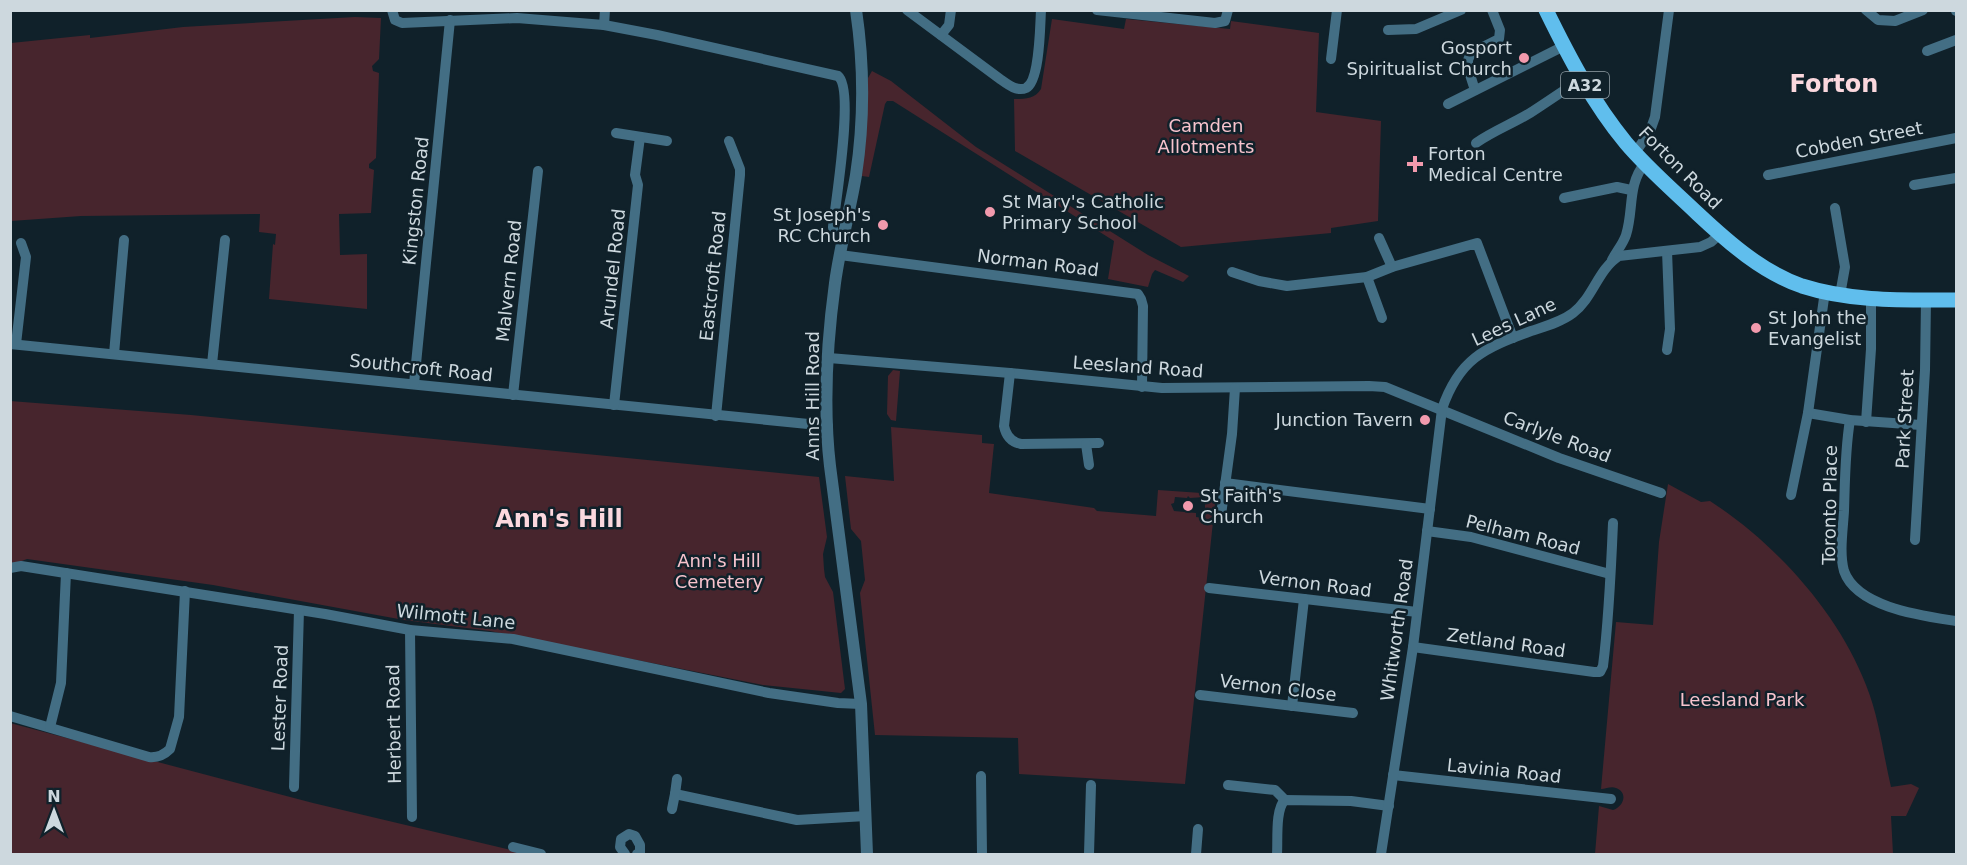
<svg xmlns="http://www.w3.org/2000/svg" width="1967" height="865" viewBox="0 0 1967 865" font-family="'DejaVu Sans',sans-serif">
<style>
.green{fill:#47252d;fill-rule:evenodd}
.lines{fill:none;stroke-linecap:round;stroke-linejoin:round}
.minor{stroke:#436e84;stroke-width:10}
.tertiary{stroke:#436e84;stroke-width:12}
.primary{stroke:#60beed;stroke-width:15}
.poi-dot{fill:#f29aad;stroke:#10212a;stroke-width:2}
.labels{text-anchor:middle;stroke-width:5;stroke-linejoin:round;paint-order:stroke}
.shield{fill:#10212a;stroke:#94a1a8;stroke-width:1.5}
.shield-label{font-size:16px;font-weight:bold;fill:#cdd8de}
.poi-label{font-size:18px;fill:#cdd8de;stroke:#10212a;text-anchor:start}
.park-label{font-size:18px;fill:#f7c3cd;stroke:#10212a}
.street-label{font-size:18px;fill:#cdd8de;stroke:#10212a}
.district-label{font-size:24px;font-weight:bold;fill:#fbd8de;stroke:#10212a}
</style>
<rect width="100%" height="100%" fill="#10212a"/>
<!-- green -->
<g class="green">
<polygon points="355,17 381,18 379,59 372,66 373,71 379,73 376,158 369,164 369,168 374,170 371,213 339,214 340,255 367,254 367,309 269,299 273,244 275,245 276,234 259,232 260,214 81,216 11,221 11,43 90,35 90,38 183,27"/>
<path d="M1052,19l72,10 2,-10 104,10 1,-8 88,12 -3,79 65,9 -3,100 -47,7v5l-150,14 -166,-96 -1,-52c11,0 21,0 27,-10z"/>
<polygon points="872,71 891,81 976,147 1148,255 1189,276 1183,282 1155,270 1152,274 1148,287 1108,279 1114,241 893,101 887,101 885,104 869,177 862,176 868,78"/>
<polygon points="893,370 900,371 896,421 891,420 887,414 888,376"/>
<polygon points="10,401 191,415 819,477 827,537 823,554 824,569 825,577 833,592 845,689 841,693 763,685 490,631 404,620 213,585 27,559 11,565"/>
<path d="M891,427l91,8v8l12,1 -5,49 105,15 3,3 59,5 2,-26 58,4 -31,290 -166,-10 -1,-36 -143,-3 -15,-142 5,-13 -4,-39 -10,-12 -6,-53 49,5zM1188,496l2,2 15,-1v21l-9,-1v-4l-22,-2 -3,-7 3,-1 1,-6 12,1z"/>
<path d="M1668,484l33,18 9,-1c65,42 128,111 156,184 13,32 17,68 25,102l20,-3 8,4 -13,28h-15l2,38h-298l4,-48 14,4c10,-3 16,-17 3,-22 -5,-2 -10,1 -15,1l15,-167 37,3 6,-83z"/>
<polygon points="10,723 313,803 519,852 519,854 11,854"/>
</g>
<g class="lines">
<!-- minor -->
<g class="minor">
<path d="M392,10l3,10 7,3 115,-5 87,7 53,10 181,41c17,13 -3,128 -5,151l1,7 10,4"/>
<path d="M907,10l93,69c7,5 17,13 26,9 14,-7 14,-62 15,-78"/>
<polyline points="1097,10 1215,23 1225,21 1228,10"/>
<polyline points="1866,10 1878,20 1895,21 1923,10"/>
<polyline points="1956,10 1956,11"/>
<polyline points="604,25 605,10"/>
<polyline points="1388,30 1416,29 1461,10"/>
<polyline points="941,35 949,25 951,10"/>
<polyline points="1927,51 1956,40"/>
<polyline points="1331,59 1337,10"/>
<path d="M1475,90c-13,-38 -10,-34 24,-51l1,-9 -8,-20"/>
<polyline points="1448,104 1564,46"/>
<polyline points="616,133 667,141"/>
<path d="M1476,143c17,-12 36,-19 54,-30 17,-11 34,-23 52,-34"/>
<polyline points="1635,153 1650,131 1655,117 1669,10"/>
<polyline points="1768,175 1956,138"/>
<polyline points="1914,185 1956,178"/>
<polyline points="1564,198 1617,187 1631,190"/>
<polyline points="1835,208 1845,267 1840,295"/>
<polyline points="1379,238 1392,267"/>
<polyline points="840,255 1138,294 1141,299 1143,306 1142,387"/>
<path d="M1612,260c4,-8 11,-16 14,-25 8,-25 1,-50 19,-72"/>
<polyline points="1232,272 1259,281 1287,286 1367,277 1392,267 1477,243 1513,338"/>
<polyline points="1367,277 1382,318"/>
<polyline points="10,344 828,426"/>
<polyline points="16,344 26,257 21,243"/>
<polyline points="1667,350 1670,329 1667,251"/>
<polyline points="114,354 124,240"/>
<polyline points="829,358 1010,373 1162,388 1369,386 1385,387 1559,458 1661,493"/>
<polyline points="212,364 225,240"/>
<path d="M1010,373l-6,53c2,10 7,16 17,18l78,-1"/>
<polyline points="414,384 450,20"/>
<polyline points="513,395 538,171"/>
<polyline points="614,405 638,185 635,175 640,137"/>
<polyline points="1808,413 1850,420 1921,425"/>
<polyline points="716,416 740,175 740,169 729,141"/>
<path d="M1850,420c-5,30 -5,61 -6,91 -1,18 -5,42 0,60 13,37 80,45 112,50"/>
<polyline points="1866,422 1871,349 1871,298"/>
<polyline points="1086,444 1089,465"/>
<polyline points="1225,483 1430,509"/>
<polyline points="1791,495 1808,413 1825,291"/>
<polyline points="1221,515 1232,434 1235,388"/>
<polyline points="1427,531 1471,537 1610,574"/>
<polyline points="1915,540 1925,370 1926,300"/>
<polyline points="10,568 21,566 325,614 410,630 513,639 769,693 838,703 861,704"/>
<polyline points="1209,588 1417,612"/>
<polyline points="410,630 412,817"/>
<path d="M1413,647l181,25h6l3,-6c6,-47 8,-95 10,-143"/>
<polyline points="1200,695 1353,713"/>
<polyline points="1292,706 1304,599"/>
<path d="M10,716l139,41c9,1 15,-2 21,-8l9,-32 6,-126"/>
<polyline points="50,727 61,683 66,573"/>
<polyline points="1393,775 1611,799"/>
<polyline points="981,776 982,854"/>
<polyline points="677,779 675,794 797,820 866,816"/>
<polyline points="1228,785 1275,790 1285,800"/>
<polyline points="294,787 299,610"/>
<polyline points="672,809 675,794"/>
<polyline points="513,847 541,854"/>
<polyline points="625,854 620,847 621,839 629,834 635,836 640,845 640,853 637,854"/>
<polyline points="1089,854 1091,785"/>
<polyline points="1196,854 1198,829"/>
<path d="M1277,854c1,-14 -2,-45 8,-54l66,1 38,5"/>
<path d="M1381,854l32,-207 29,-238c17,-50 42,-61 89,-78 15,-5 30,-9 42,-18 20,-15 25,-44 46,-57l81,-9 11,-5 9,-8"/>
</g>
<!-- tertiary -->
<path class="tertiary" d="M856,10c8,54 8,112 0,165 -6,36 -16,71 -21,108 -8,59 -12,123 -5,183l31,238 6,150"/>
<!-- primary -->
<path class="primary" d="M1546,10c23,47 47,93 80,133 22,26 48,48 72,71 31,29 64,58 104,72 50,16 103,14 154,14"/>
</g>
<!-- markers -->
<g class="poi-dot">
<circle cx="1524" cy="58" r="6"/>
<path d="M1412 155h6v6h6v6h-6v6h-6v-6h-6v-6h6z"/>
<circle cx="990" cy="212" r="6"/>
<circle cx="883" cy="225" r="6"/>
<circle cx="1756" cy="328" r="6"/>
<circle cx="1425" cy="420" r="6"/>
<circle cx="1188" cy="506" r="6"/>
</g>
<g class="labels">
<!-- shield labels -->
<rect class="shield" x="1561" y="72" width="48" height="26" rx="4.5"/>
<g class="shield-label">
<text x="1585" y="91">A32</text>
</g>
<!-- poi labels -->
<g class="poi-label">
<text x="1512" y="54" text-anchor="end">Gosport<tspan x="1512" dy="21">Spiritualist Church</tspan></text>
<text x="1428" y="160">Forton<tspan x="1428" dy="21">Medical Centre</tspan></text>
<text x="1002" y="208">St Mary's Catholic<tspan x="1002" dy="21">Primary School</tspan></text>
<text x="871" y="221" text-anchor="end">St Joseph's<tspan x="871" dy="21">RC Church</tspan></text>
<text x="1768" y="324">St John the<tspan x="1768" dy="21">Evangelist</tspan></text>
<text x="1413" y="426" text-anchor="end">Junction Tavern</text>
<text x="1200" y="502">St Faith's<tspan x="1200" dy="21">Church</tspan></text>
</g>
<!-- park labels -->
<g class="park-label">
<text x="1206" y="132">Camden<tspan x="1206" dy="21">Allotments</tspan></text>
<text x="719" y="567">Ann's Hill<tspan x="719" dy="21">Cemetery</tspan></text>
<text x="1742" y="706">Leesland Park</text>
</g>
<!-- street labels -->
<g class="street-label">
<text transform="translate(1859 140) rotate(-11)" y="6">Cobden Street</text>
<text transform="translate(1680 168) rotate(45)" y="6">Forton Road</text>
<text transform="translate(416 201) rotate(-84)" y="6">Kingston Road</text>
<text transform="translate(1038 263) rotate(7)" y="6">Norman Road</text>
<text transform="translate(613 269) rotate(-84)" y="6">Arundel Road</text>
<text transform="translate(713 276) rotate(-84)" y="6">Eastcroft Road</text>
<text transform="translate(509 281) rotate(-84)" y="6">Malvern Road</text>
<text transform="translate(1514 322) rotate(-25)" y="6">Lees Lane</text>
<text transform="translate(1138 367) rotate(4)" y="6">Leesland Road</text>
<text transform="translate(421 368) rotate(6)" y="6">Southcroft Road</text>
<text transform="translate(813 396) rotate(-90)" y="6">Anns Hill Road</text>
<text transform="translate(1905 419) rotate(-87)" y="6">Park Street</text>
<text transform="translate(1557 437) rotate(21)" y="6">Carlyle Road</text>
<text transform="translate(1830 505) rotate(-89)" y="6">Toronto Place</text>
<text transform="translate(1523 535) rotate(14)" y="6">Pelham Road</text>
<text transform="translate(1315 584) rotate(7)" y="6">Vernon Road</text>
<text transform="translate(456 617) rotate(6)" y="6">Wilmott Lane</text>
<text transform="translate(1397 630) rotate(-82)" y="6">Whitworth Road</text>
<text transform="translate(1506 643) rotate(8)" y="6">Zetland Road</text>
<text transform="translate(1278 688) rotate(7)" y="6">Vernon Close</text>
<text transform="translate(280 698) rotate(-88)" y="6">Lester Road</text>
<text transform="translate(394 724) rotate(-91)" y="6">Herbert Road</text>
<text transform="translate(1504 771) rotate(6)" y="6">Lavinia Road</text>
</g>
<!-- district labels -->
<g class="district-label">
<text x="1834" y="92">Forton</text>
<text x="559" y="527">Ann's Hill</text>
</g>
</g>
<!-- border -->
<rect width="1967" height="865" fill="none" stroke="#cdd8de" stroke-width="24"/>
<!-- north arrow -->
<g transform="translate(54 811)" stroke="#10212a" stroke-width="4.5" paint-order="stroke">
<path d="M0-4.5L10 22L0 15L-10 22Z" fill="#cdd8de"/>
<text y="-9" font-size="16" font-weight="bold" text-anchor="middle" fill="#cdd8de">N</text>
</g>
</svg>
